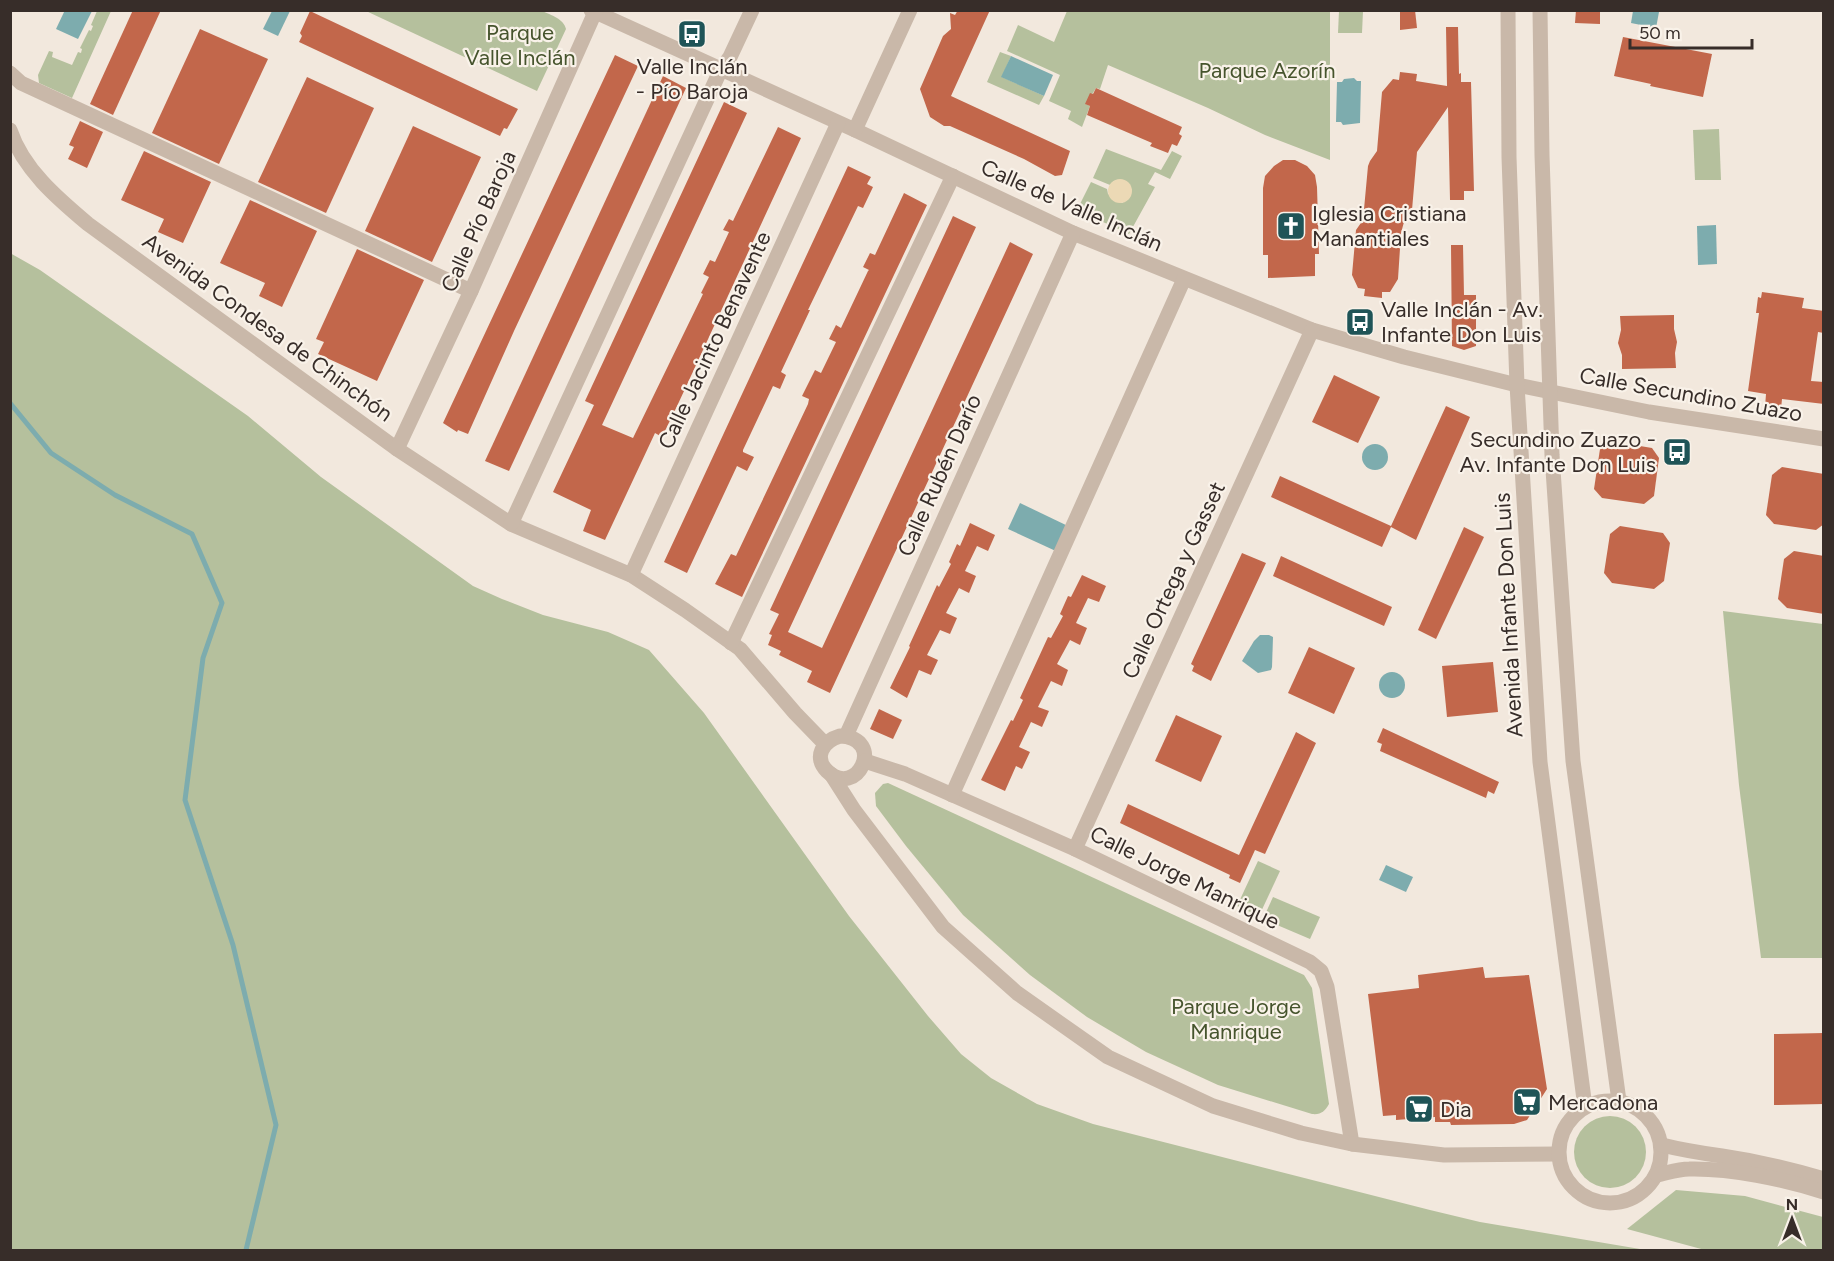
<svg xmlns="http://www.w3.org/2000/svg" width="1834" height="1261" viewBox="0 0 1834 1261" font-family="Figtree,sans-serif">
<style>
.green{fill:#b5c09d}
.sand{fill:#ecd9b5}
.water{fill:#7dacae}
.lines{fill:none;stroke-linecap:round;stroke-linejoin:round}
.stream{stroke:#7dacae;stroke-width:5}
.building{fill:#c2674b}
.minor{stroke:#c9b8a9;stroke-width:15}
.labels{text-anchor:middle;stroke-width:4.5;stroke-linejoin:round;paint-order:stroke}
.park-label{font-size:22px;fill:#46542d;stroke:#f9f2e9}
.poi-label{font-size:22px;fill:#372d29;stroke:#f9f2e9;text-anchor:start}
.street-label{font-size:22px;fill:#372d29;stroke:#f9f2e9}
</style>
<rect width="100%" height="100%" fill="#f2e8dd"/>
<!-- green -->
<g class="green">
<polygon points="97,11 111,11 72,98 39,83 38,75 49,51 53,52 52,57 72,65 78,52 81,53 82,49 80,48 89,30 91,31 93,26 91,25"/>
<path d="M366,11h176c9,4 22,8 24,18l-29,62z"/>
<polygon points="1067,11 1330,11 1330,160 1265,135 1208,108 1108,65 1100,89 1096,88 1086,104 1090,106 1082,127 1068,119 1071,111 1049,101 1060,75 1007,51 1018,25 1054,42"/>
<polygon points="1339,11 1363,11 1362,33 1338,33"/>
<polygon points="1000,52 1011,56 1002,77 1044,96 1039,105 987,82"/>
<polygon points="1719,129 1721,180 1695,180 1693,130"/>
<polygon points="1106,149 1161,170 1172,151 1182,156 1170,179 1155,172 1148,184 1155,187 1129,234 1077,210 1091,182 1107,189 1108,194 1122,203 1128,199 1120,180 1114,181 1110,185 1093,178"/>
<polygon points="10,253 40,270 248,416 321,477 473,586 502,599 543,615 608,632 649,650 704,713 849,916 928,1016 961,1054 991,1078 1037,1104 1093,1124 1430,1210 1480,1222 1646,1250 11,1250"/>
<polygon points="1723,611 1823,624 1823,958 1761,958 1739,785"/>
<path d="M888,783l416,192 8,13 17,116c-4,7 -8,11 -17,10l-94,-29 -72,-33 -59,-35 -57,-42 -67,-60 -57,-69 -30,-40 -1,-13 8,-9z"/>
<polygon points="1258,861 1280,871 1259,916 1237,906"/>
<polygon points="1273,897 1320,917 1310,939 1263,919"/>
<circle cx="1610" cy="1152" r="36"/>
<polygon points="1676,1190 1745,1196 1823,1217 1823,1250 1705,1250 1627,1229"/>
</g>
<!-- sand -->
<circle class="sand" cx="1120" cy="191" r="12"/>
<!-- water -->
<g class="water">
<polygon points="65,10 92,11 78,39 56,29"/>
<polygon points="272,11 290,11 278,36 263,29"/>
<polygon points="1633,11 1657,11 1659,12 1656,28 1631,23"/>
<polygon points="1011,56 1053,75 1044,96 1001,77"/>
<polygon points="1354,78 1357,81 1361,81 1360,123 1343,125 1341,122 1336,122 1337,82 1342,82 1344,79"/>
<polygon points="1716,225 1717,264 1698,265 1697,226"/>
<circle cx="1375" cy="457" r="13"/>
<polygon points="1020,503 1070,527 1058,552 1008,529"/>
<polygon points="1260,635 1269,635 1273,637 1272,667 1271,670 1258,673 1242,661 1254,641"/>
<circle cx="1392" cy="685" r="13"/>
<polygon points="1386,865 1413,877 1406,892 1379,880"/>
</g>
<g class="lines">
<!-- stream -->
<polyline class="stream" points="10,403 51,453 115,495 192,534 222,603 203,658 185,800 233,945 276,1125 246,1250"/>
</g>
<!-- building -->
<g class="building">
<polygon points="133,10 161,10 113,115 90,104"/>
<polygon points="958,10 990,10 951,96 1070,151 1062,175 1055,176 1024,159 950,126 944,126 930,117 920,89 943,36 951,29 950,13 955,15"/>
<polygon points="1400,10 1415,10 1417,28 1400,30"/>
<polygon points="1576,10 1600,12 1600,24 1575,23"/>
<polygon points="310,11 518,109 507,129 504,128 500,136 299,42 302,36 300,33"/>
<polygon points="1446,27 1458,27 1459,74 1461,73 1461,82 1471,82 1474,191 1464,191 1464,200 1450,200 1448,107 1417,152 1412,210 1404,222 1401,233 1398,279 1390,292 1382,292 1382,298 1364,296 1365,289 1358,288 1352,275 1356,230 1363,220 1368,166 1370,161 1377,151 1382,92 1393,79 1399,80 1400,72 1417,74 1416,81 1447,86"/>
<polygon points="200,29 268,59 219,164 152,133"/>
<polygon points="1623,37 1712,54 1703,97 1650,86 1651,84 1614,76"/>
<polygon points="615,55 638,66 514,331 468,434 458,430 457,432 443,423"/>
<polygon points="663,76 686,88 509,471 485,461"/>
<polygon points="307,77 374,108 326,213 258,182"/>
<polygon points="1096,88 1182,127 1179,134 1182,136 1177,146 1172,144 1168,153 1150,146 1152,143 1087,115 1090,106 1085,104 1090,93 1093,94"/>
<polygon points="724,102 747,113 602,425 633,438 703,294 701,293 709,277 703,274 710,260 715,262 729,232 723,230 729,219 733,221 778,127 801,138 678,404 662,437 655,433 605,540 583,531 591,510 553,492 594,405 585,401"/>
<polygon points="80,121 103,132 87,168 68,159 74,147 69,145"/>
<polygon points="413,126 481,157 432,262 365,231"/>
<polygon points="144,151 211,182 183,243 158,232 164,219 121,200"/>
<polygon points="1283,160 1295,160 1307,166 1315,175 1317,187 1319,254 1315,254 1315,276 1268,278 1268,255 1263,255 1263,188 1265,176 1274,166"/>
<polygon points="848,166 871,177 867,184 873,187 863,208 858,206 808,310 810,310 781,372 786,375 780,389 773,386 743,450 743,452 754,457 747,471 737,466 687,573 664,562"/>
<polygon points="904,193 927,205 742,597 715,584 731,554 736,556 808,404 809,399 802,396 815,370 821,373 836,342 829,339 836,325 841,328 868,271 869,270 863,267 870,253 875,255"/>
<polygon points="250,200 317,231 282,307 259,296 265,283 220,263"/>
<polygon points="953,216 976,227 788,632 822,648 1010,242 1033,254 830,693 807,682 812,671 779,655 781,651 768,645 772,635 769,634 779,614 770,610"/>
<polygon points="1451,245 1463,245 1464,295 1476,295 1476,346 1464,350 1452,346"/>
<polygon points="357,249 424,280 377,381 318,354 324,342 316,339"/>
<polygon points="1762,292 1804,298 1802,308 1824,311 1824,333 1818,332 1811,381 1824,382 1824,404 1782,399 1781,409 1765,407 1766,394 1748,391 1759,313 1756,313 1758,297 1761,298"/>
<polygon points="1674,315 1674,329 1677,342 1675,353 1676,368 1622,369 1622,355 1618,343 1621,330 1620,316"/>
<polygon points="1334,375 1380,397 1358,443 1312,422"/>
<polygon points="1446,406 1470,417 1416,540 1391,527 1382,547 1271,497 1280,476 1391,526"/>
<polygon points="1610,441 1652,448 1659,458 1654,496 1644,504 1602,498 1594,489 1600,449"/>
<polygon points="1782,467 1824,474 1824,524 1816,530 1774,524 1766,515 1772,475"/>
<polygon points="970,523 995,535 988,551 977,546 965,571 976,576 969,593 959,588 946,613 957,618 950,634 940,630 927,655 938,660 931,675 919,670 907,698 890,688 910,647 909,646 937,585 939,587 951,564 949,562 957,544 960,546"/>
<polygon points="1620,526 1663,533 1670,543 1664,581 1654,589 1612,583 1604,573 1610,534"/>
<polygon points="1464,527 1484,537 1436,639 1418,630"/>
<polygon points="1794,551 1824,556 1824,614 1787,608 1778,599 1784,559"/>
<polygon points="1242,553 1266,563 1211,681 1192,671 1194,666 1191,664"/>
<polygon points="1281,556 1392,607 1384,626 1273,576"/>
<polygon points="1082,575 1106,586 1099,602 1088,598 1076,623 1087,628 1080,645 1070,640 1057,664 1068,670 1062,686 1051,681 1038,707 1049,711 1042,727 1031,722 1019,747 1030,752 1022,769 1016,766 1005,791 981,780 1011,720 1013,721 1023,700 1020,698 1048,637 1051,638 1063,616 1060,614 1068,596 1071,597"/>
<polygon points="1309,647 1355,668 1334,714 1288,693"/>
<polygon points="1493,662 1498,712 1447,717 1442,666"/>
<polygon points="879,709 902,720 893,739 870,729"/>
<polygon points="1176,715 1222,736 1201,782 1155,761"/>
<polygon points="1383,728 1499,782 1494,794 1488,791 1486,798 1380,751 1382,744 1377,742"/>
<polygon points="1296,732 1316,743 1265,854 1255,850 1240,883 1229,878 1230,875 1120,823 1128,804 1239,855"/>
<polygon points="1483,967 1485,978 1529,975 1547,1089 1527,1120 1514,1124 1451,1125 1450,1122 1435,1122 1435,1117 1396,1120 1396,1115 1383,1116 1368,994 1419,988 1418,975"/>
<polygon points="1824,1033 1824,1104 1774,1105 1774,1034"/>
</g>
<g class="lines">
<!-- minor -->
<g class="minor">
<polyline points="591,10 855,130 1073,233 1312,330 1404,357 1517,385 1649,412 1824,439"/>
<polyline points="1508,10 1509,157 1517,385 1540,762 1585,1107"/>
<polyline points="1540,10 1542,155 1552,455 1573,761 1619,1101"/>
<polyline points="10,73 21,83 471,291"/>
<path d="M10,130c13,39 47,68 78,94l309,225 114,75 120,51 54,35 55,39 55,64 30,31"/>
<polyline points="855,130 910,10"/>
<polyline points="397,449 471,291 596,10"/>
<polyline points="511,524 721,69 730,57 752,10"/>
<polyline points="631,575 838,123"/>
<polyline points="731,643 953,176"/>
<path d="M840,736c47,2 17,64 -13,35 -14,-14 -4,-30 13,-35z"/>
<polyline points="846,736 1073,233"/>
<polyline points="865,761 905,774 1075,849 1310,962 1321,971 1327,987 1352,1144"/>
<polyline points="831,774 854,810 943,927 1017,993 1108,1057 1213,1106 1301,1133 1352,1144 1444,1155 1558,1154"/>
<polyline points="952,795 1184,279"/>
<polyline points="1075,849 1312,330"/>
<circle cx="1610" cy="1152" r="51"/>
<path d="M1662,1145c20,5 39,8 60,11 34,5 69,13 102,23"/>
<path d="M1657,1175c10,-2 21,-6 32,-6 42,-1 94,10 135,23"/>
</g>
</g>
<!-- icons -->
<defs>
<g id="bus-square" transform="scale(1.5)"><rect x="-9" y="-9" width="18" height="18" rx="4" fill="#1f5457" stroke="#f9f2e9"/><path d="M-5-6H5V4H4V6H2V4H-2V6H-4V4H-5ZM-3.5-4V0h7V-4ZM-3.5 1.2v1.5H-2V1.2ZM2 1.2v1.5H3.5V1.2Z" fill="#fff"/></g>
<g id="church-square" transform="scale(1.5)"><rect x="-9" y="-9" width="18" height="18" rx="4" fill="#1f5457" stroke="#f9f2e9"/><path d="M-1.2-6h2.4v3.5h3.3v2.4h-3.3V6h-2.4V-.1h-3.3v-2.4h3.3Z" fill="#fff"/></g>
<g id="supermarket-square" transform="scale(1.5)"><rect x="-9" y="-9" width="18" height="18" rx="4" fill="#1f5457" stroke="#f9f2e9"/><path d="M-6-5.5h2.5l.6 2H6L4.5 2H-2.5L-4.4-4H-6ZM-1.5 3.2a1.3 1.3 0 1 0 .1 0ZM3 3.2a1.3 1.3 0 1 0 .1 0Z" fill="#fff"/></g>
</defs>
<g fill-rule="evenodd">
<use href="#bus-square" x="692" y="34"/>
<use href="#church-square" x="1291" y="226"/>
<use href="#bus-square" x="1360" y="322"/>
<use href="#bus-square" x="1677" y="452"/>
<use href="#supermarket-square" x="1527" y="1102"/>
<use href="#supermarket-square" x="1419" y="1109"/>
</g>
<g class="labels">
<!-- park labels -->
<g class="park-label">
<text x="520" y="40">Parque<tspan x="520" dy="25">Valle Inclán</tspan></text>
<text x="1267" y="78">Parque Azorín</text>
<text x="1236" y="1014">Parque Jorge<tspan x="1236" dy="25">Manrique</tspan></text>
</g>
<!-- poi labels -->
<g class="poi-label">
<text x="692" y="74" text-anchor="middle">Valle Inclán<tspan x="692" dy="25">- Pío Baroja</tspan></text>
<text x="1312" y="221">Iglesia Cristiana<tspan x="1312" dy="25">Manantiales</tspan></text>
<text x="1381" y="317">Valle Inclán - Av.<tspan x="1381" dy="25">Infante Don Luis</tspan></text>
<text x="1656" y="447" text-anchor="end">Secundino Zuazo -<tspan x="1656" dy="25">Av. Infante Don Luis</tspan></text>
<text x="1548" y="1110">Mercadona</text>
<text x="1440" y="1117">Dia</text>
</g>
<!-- street labels -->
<g class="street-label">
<text transform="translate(1072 205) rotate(24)" y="8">Calle de Valle Inclán</text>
<text transform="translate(478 221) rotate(-66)" y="8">Calle Pío Baroja</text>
<text transform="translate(268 327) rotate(36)" y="8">Avenida Condesa de Chinchón</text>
<text transform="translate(714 340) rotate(-65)" y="8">Calle Jacinto Benavente</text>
<text transform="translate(1691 394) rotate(10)" y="8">Calle Secundino Zuazo</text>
<text transform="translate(939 475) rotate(-66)" y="8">Calle Rubén Darío</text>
<text transform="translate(1173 580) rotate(-65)" y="8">Calle Ortega y Gasset</text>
<text transform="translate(1508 615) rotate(-93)" y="8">Avenida Infante Don Luis</text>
<text transform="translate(1185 877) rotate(26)" y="8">Calle Jorge Manrique</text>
</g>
</g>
<!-- border -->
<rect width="1834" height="1261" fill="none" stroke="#372d29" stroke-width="24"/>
<!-- north arrow -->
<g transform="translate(1792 1219)" stroke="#f9f2e9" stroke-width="4.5" paint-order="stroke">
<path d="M0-4.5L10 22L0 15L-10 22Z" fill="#372d29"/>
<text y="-9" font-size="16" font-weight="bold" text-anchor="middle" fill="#372d29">N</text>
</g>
<!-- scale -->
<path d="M1630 39v9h122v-9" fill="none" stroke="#372d29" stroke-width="3"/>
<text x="1639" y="39" font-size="18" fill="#372d29" stroke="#f9f2e9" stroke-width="4.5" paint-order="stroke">50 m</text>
</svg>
